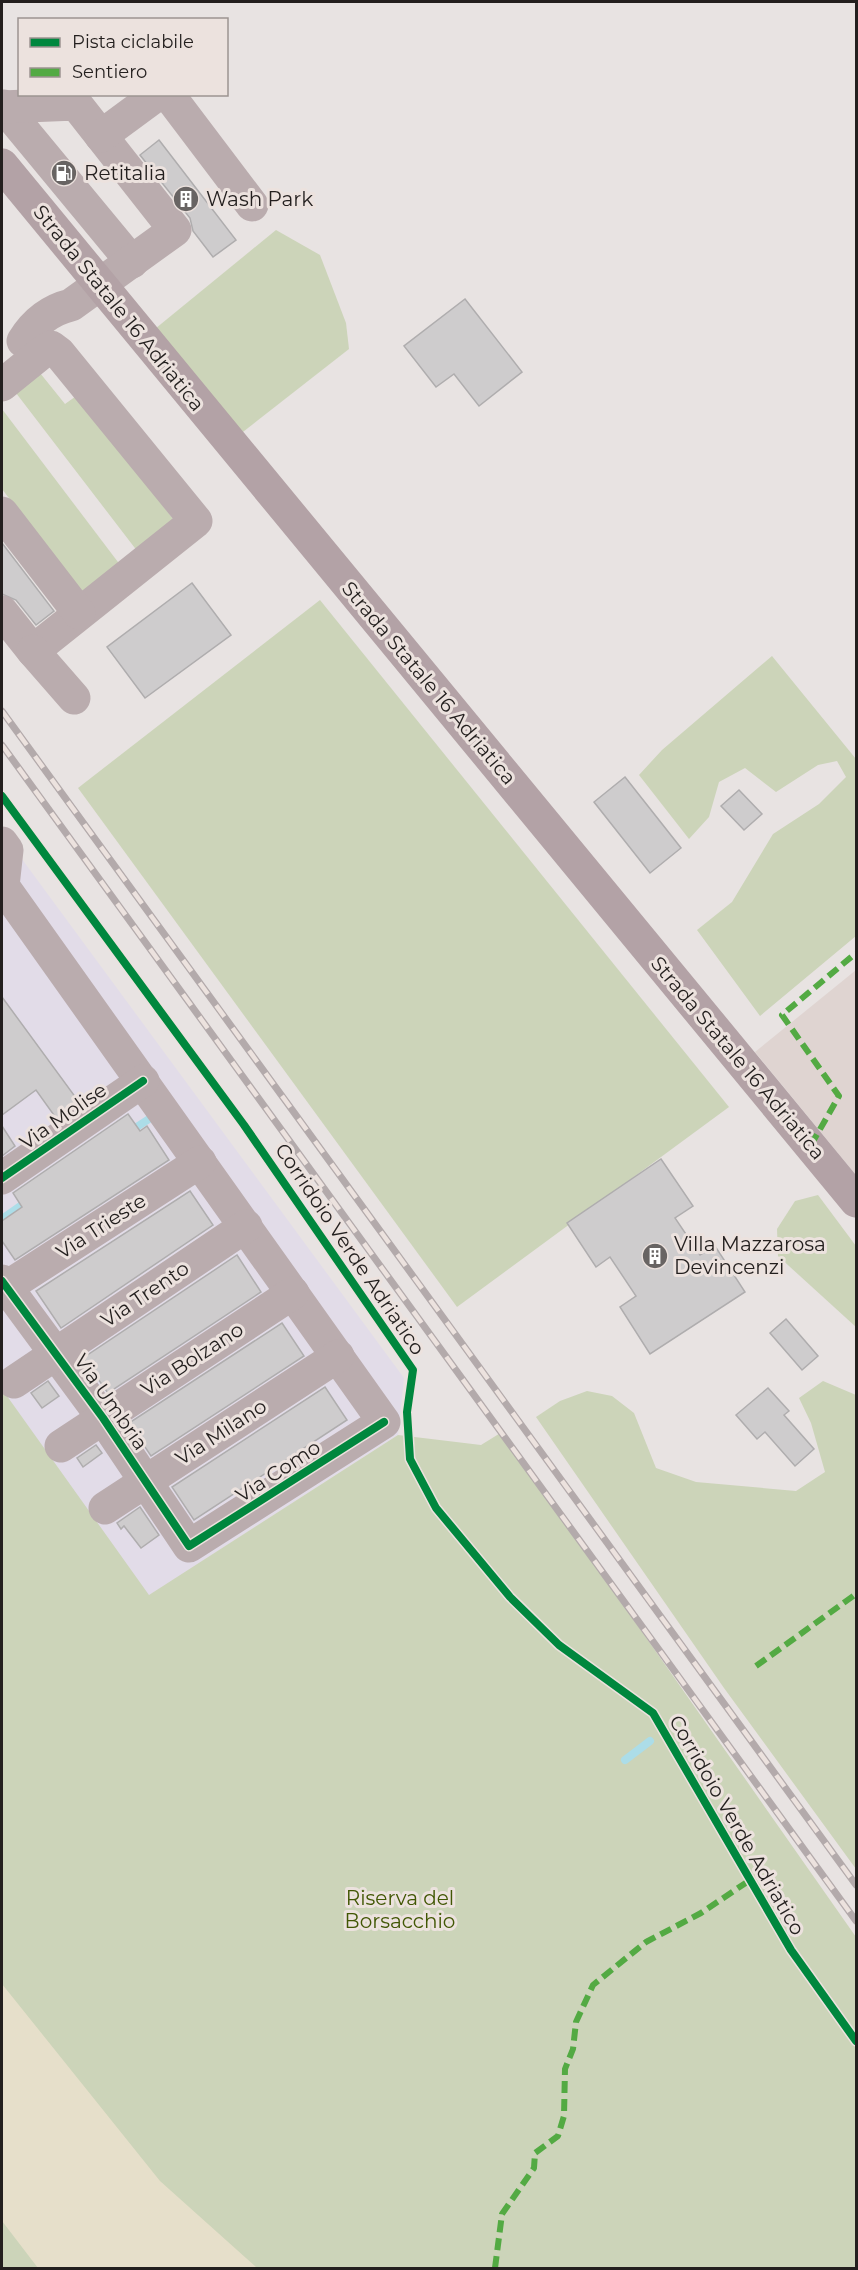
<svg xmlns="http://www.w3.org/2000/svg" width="858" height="2270" viewBox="0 0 858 2270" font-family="Montserrat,sans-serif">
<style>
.commercial{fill:#e2dce8}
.built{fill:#dfd4d1}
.green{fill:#ccd4b9}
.sand{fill:#e6dfca}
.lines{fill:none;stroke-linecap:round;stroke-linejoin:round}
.stream{stroke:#acdde8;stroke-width:8}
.building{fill:#cecccd;stroke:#afadae;stroke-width:1.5}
.minor{stroke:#baacae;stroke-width:33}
.major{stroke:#b3a2a6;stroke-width:33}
.rail-casing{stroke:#b3aaab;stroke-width:7}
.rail{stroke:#ece2de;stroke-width:4.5;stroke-dasharray:14;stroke-linecap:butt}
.quiet{stroke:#53aa43;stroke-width:6;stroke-dasharray:12 6;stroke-linecap:butt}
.cycleway-casing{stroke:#ece2de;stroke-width:11}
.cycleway{stroke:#00873e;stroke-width:8}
.labels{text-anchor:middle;stroke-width:6;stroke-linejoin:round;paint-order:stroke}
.poi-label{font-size:20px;fill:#231f1e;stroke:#ece2de;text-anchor:start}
.street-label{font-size:20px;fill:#231f1e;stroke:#ece2de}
.park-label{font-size:20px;fill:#415704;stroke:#ece2de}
</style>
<rect width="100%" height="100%" fill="#e8e3e2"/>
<!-- commercial -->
<polygon class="commercial" points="2,832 404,1378 398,1435 2,1690"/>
<!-- built -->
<polygon class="built" points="856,970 856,1175 755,1052"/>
<!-- green -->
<g class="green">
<polygon points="276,230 320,255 346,323 349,349 234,439 150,333"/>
<polygon points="40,373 65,404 79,394 179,527 141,556 16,393"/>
<polygon points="2,409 124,570 86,599 2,489"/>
<polygon points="320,600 729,1107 457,1307 78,788"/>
<polygon points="772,656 856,759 856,936 760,1016 697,930 732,902 773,834 819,804 846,777 837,761 818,765 776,792 745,768 719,782 709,817 689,839 639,775 662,750"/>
<polygon points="818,1195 856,1246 856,1327 778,1256 777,1229 795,1201"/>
<polygon points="823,1381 856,1395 856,1869 724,1688 536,1417 560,1401 587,1391 612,1396 634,1413 656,1468 696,1482 796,1491 825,1472 811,1423 799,1398"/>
<polygon points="2,1389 149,1595 398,1435 481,1445 502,1432 856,1937 856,2268 2,2268"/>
</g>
<!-- sand -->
<polygon class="sand" points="2,1984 160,2181 257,2268 38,2268 2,2221"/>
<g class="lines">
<!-- stream -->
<g class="stream">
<polyline points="129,1132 149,1119"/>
<polyline points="2,1219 29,1200"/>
<polyline points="625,1760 650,1741"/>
</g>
</g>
<!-- building -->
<g class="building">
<polygon points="159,140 236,240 213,257 193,231 190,218 140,155"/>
<polygon points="465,299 522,372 479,406 454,374 436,387 404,346"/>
<polygon points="2,543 54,611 36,625 16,600 2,594"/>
<polygon points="192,583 231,635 145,698 107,647"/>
<polygon points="625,777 681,848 650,873 594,802"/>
<polygon points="739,790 762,814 744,830 721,806"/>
<polygon points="2,997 79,1102 56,1118 36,1090 2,1115"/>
<polygon points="128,1114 140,1131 147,1126 169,1160 15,1260 2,1241 2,1221 22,1207 13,1193"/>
<polygon points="2,1126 15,1146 2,1156"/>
<polygon points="661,1159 693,1206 675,1218 700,1255 715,1246 745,1292 650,1354 620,1307 636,1296 610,1257 596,1267 567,1223"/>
<polygon points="190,1191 213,1225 61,1328 36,1291"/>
<polygon points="237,1255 261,1292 108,1393 83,1358"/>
<polygon points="786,1319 818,1356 802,1370 770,1333"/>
<polygon points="282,1323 304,1356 151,1456 129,1423"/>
<polygon points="48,1381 59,1396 42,1408 31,1393"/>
<polygon points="325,1387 347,1420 194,1520 172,1487"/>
<polygon points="768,1388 789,1411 784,1415 814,1449 795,1466 765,1432 757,1439 736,1415"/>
<polygon points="96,1445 102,1453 83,1467 77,1458"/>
<polygon points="140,1507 159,1535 141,1548 124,1526 121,1529 117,1523"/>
</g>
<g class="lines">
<!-- minor -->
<g class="minor">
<polyline points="168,94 252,205"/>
<polyline points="3,106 132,262"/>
<path d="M2,107l74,-3 99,126 -104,75c-21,5 -37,18 -48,36"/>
<polyline points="101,136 158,94"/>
<polyline points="2,385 44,351 51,347 59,353 196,521 33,651 2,612"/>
<polyline points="2,513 79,613"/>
<polyline points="33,651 74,698"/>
<polyline points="2,843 7,850 3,886 384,1422 189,1546 103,1418 2,1281"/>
<polyline points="2,1178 143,1081"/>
<polyline points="2,1290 200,1162"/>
<polyline points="14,1382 246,1226"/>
<polyline points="61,1446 293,1293"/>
<polyline points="105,1508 338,1356"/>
</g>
<!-- major -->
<polyline class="major" points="2,165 856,1201"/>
<!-- rail casing -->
<g class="rail-casing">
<g id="rail">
<polyline points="2,711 856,1885"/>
<polyline points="2,745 856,1921"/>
</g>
</g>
<!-- rail -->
<use href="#rail" class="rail"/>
<!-- quiet -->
<g class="quiet">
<polyline points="811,1145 839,1096 782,1015 856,953"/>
<polyline points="756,1666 856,1594"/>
<polyline points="495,2268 502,2214 534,2168 535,2153 558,2136 564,2116 565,2069 573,2049 576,2022 593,1985 646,1942 701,1913 750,1880"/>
</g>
<!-- cycleway casing -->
<g class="cycleway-casing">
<g id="cycleway">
<polyline points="2,796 244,1125 413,1370 407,1412 410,1459 436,1508 510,1597 559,1645 653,1713 791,1950 856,2041"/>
<polyline points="2,1178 143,1081"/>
<polyline points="2,1281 103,1418 189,1546 384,1422"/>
</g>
</g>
<!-- cycleway -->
<use href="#cycleway" class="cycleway"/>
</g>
<!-- icons -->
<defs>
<g id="fuel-disc" transform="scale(1.35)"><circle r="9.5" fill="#686463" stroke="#ece2de"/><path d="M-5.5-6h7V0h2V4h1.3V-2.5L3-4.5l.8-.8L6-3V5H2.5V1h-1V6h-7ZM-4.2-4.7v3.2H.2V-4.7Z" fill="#fff"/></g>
<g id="building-disc" transform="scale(1.35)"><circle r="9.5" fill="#686463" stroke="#ece2de"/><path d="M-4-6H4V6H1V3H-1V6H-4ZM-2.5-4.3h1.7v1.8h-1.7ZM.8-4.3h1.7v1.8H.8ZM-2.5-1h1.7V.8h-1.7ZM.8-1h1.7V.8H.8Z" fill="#fff"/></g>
</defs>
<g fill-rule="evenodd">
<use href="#fuel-disc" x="64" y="173"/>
<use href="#building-disc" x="186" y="199"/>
<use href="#building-disc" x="655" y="1256"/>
</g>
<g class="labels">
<!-- poi labels -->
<g class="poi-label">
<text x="84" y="180">Retitalia</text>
<text x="206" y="206">Wash Park</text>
<text x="674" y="1251">Villa Mazzarosa<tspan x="674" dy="23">Devincenzi</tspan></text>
</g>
<!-- street labels -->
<g class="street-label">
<text transform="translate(119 308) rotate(51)" y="7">Strada Statale 16 Adriatica</text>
<text transform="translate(429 683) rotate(50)" y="7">Strada Statale 16 Adriatica</text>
<text transform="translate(738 1058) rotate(50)" y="7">Strada Statale 16 Adriatica</text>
<text transform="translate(63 1116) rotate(-35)" y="7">Via Molise</text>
<text transform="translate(101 1226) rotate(-33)" y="7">Via Trieste</text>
<text transform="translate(350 1249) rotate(56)" y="7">Corridoio Verde Adriatico</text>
<text transform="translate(145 1294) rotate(-34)" y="7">Via Trento</text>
<text transform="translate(192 1359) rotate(-33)" y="7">Via Bolzano</text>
<text transform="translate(111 1402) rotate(55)" y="7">Via Umbria</text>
<text transform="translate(221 1432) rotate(-33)" y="7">Via Milano</text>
<text transform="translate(278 1471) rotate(-33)" y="7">Via Como</text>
<text transform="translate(737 1825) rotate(60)" y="7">Corridoio Verde Adriatico</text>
</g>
<!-- park labels -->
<g class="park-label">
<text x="400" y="1905">Riserva del<tspan x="400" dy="23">Borsacchio</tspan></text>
</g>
</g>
<!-- border -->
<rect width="858" height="2270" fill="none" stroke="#231f1e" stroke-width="6"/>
<!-- legend -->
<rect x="18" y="18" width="210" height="78" fill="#ece2de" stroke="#9c9491" stroke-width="1.5"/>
<rect x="30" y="38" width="30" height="9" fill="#00873e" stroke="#9c9491" stroke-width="1.5"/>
<text x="72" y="48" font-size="18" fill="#231f1e">Pista ciclabile</text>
<rect x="30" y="68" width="30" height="9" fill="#53aa43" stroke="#9c9491" stroke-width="1.5"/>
<text x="72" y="78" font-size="18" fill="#231f1e">Sentiero</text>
</svg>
